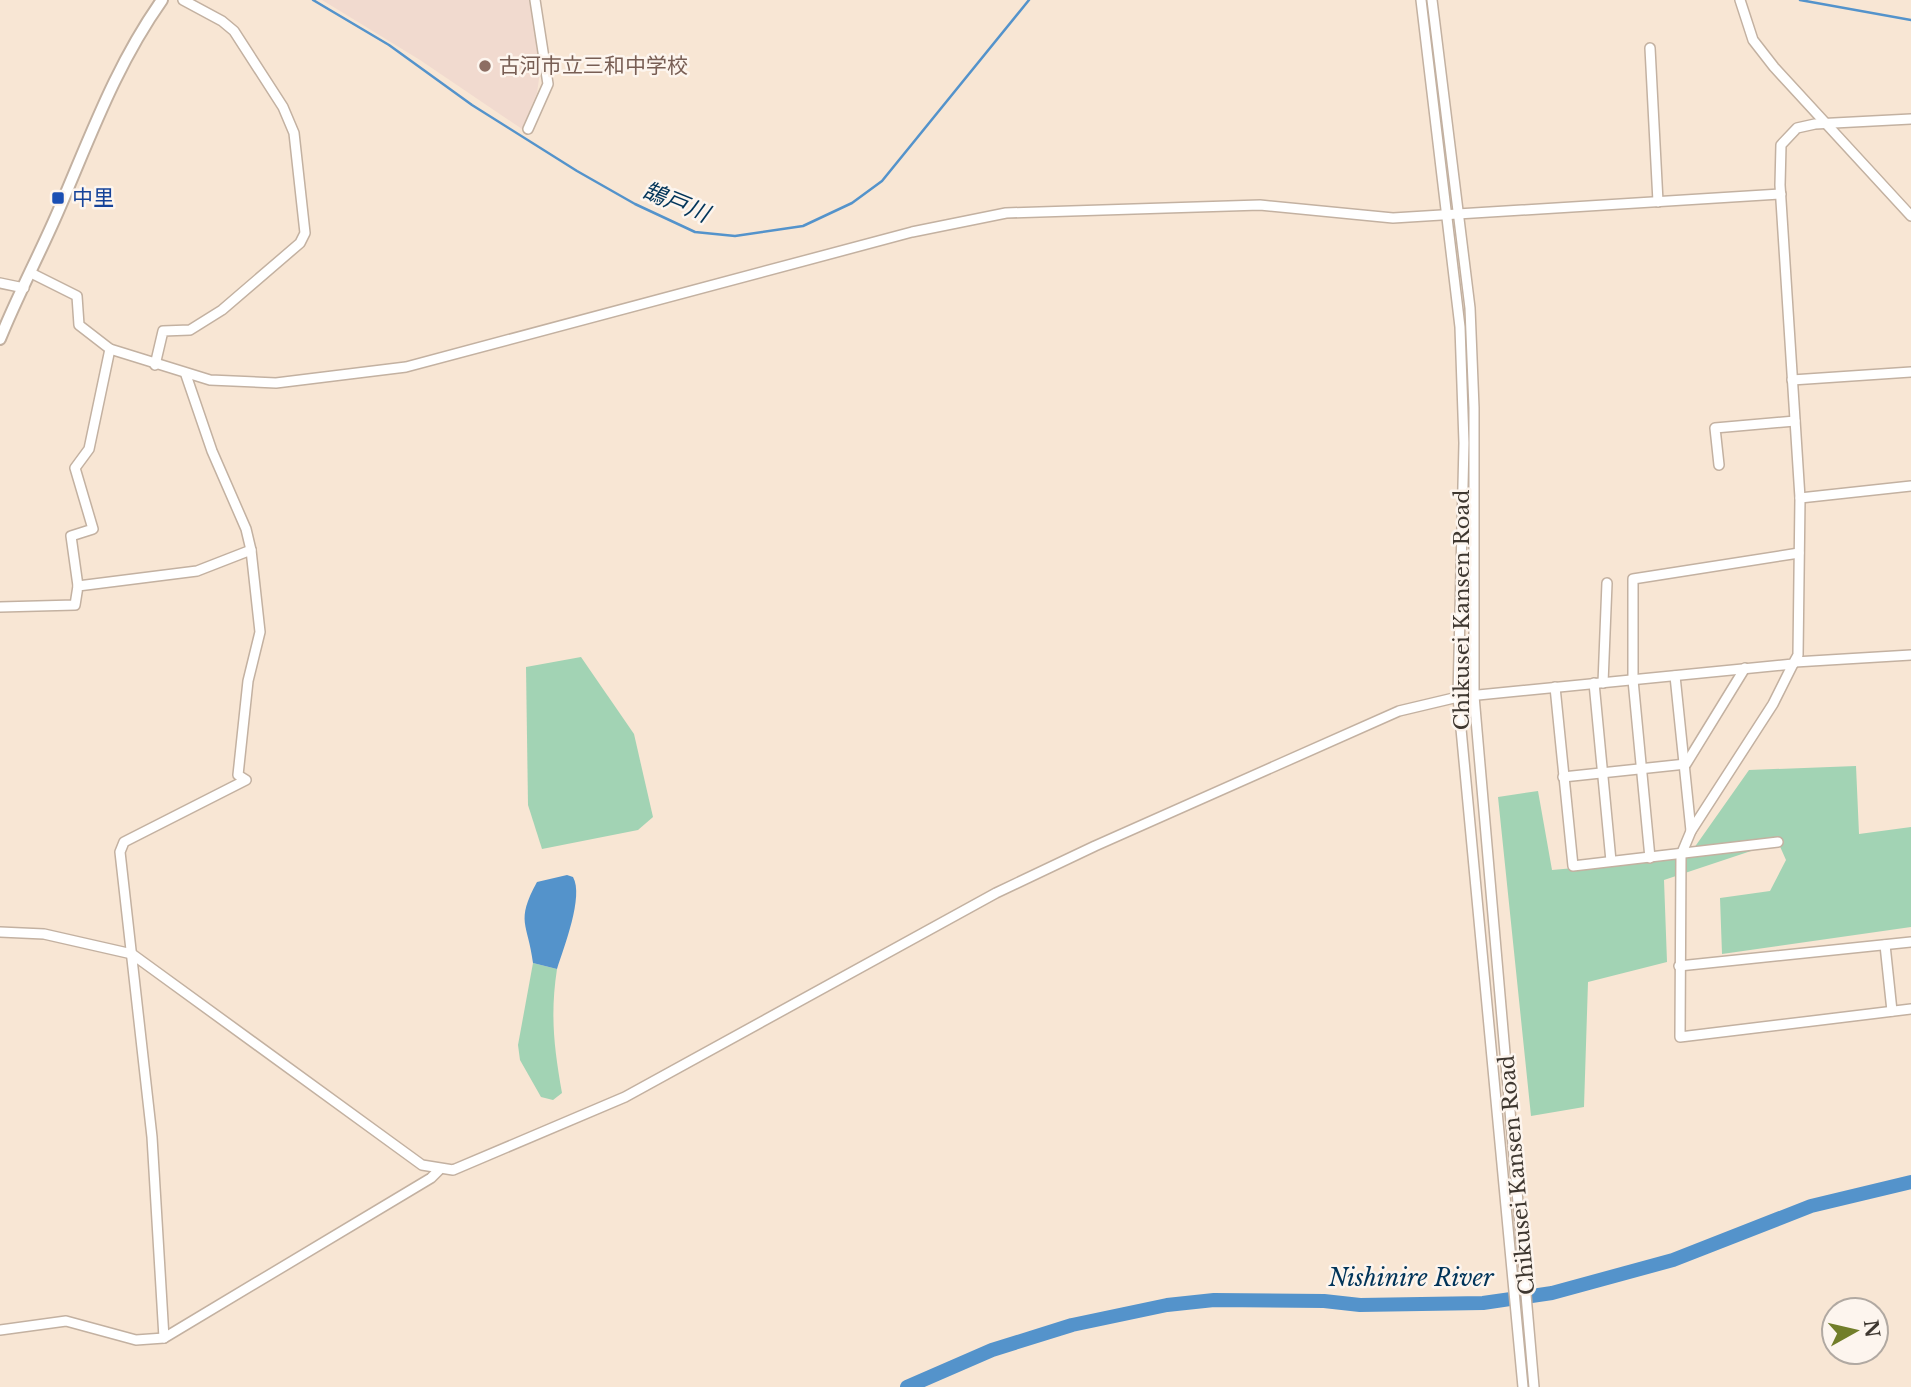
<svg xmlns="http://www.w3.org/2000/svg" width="1911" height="1387" viewBox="0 0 1911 1387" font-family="'Libre Baskerville','Noto Sans JP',serif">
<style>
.education{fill:#f1dacf}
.green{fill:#a2d3b4}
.water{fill:#5493cb}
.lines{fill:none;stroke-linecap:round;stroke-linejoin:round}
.stream{stroke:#5493cb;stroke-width:2.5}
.river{stroke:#5493cb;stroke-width:14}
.minor-casing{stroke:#c3b1a1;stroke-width:12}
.major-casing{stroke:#c3b1a1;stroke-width:14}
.minor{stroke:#fff;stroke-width:9}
.major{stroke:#fff;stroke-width:10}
.education-dot{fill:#8d6e63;stroke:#fdf5ee;stroke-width:2.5}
.transit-dot{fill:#1a4fb4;stroke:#fdf5ee;stroke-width:2.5}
.labels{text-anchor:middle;stroke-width:5;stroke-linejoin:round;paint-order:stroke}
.education-label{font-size:21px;fill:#785e54;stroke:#fdf5ee;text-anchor:start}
.transit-label{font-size:21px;fill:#164399;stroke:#fdf5ee;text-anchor:start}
.street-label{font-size:21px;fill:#3e3730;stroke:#fdf5ee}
.water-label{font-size:23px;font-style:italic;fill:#013459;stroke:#fdf5ee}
</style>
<rect width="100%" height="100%" fill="#f8e6d4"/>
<!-- education -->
<polygon class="education" points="322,0 530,0 540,72 537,93 522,129 420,60"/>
<!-- green -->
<g class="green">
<polygon points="581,657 634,734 653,817 638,830 542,849 528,805 526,667"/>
<polygon points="1856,766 1859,834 1911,827 1911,927 1722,954 1720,898 1770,891 1786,860 1778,842 1664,880 1667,962 1588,982 1584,1107 1531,1116 1498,797 1538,791 1552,870 1687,858 1749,770"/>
<path d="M533,963l24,6c-7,46 -3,78 5,124l-9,7 -12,-3 -21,-37 -2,-15z"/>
</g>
<!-- water -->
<path class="water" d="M567,875l6,2c11,19 -9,70 -16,92l-24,-6c-5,-40 -18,-41 4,-81z"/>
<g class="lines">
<!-- stream -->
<g class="stream">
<polyline points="313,0 389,45 472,105 577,171 635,204 695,232 735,236 803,226 852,203 882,181 1029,0"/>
<polyline points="1800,0 1911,20"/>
</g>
<!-- river -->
<polyline class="river" points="907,1387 992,1350 1072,1325 1167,1305 1214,1300 1324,1301 1360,1305 1483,1303 1552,1293 1673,1260 1811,1206 1911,1182"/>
<!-- minor casing -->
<g class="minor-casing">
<g id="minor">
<polyline points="1421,0 1460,327 1464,443 1458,697 1523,1387"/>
<polyline points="1432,0 1470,308 1474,408 1474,696 1534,1387"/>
<polyline points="1740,0 1753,40 1774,67 1911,216"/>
<polyline points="1650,48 1658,202"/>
<polyline points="528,129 548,84 535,0"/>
<polyline points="31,273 77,296 79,325 110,349 210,380 276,383 406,367 912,232 1006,213 1260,205 1393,218 1781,194"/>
<polyline points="0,283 24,288"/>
<polyline points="155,365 163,331 190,330 222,310 300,243 305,233 294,133 283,107 234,31 222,21 183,0"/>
<polyline points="1792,380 1911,372"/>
<polyline points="1719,465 1715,428 1795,421"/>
<polyline points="1800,498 1911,486"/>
<polyline points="78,586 71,536 93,529 75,468 89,449 110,349"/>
<polyline points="0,607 75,605 78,586 197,571 251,550"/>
<polyline points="1795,662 1911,655"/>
<polyline points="1793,664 1773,704 1691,831 1681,855 1680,1037 1911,1009"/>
<polyline points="1675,676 1691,831"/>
<polyline points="1594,683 1611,861"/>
<polyline points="1603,683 1607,583"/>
<polyline points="1555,687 1573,866 1778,842"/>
<polyline points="1563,777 1686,764 1745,668"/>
<polyline points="1650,858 1633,680 1633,579 1799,553"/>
<polyline points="0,932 44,934 132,954 422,1165 453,1170 625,1097 996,893 1095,846 1399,711 1458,697 1793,664 1798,655 1800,498 1780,185 1781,145 1797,128 1815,124 1911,119"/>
<polyline points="1885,945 1892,1011"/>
<polyline points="1679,966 1911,942"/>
<polyline points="0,1330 66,1321 136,1340 164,1338 431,1178 439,1170"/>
<polyline points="164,1338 152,1137 120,852 124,842 246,780 238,775 248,681 260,632 251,550 246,529 212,451 186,375"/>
</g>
</g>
<!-- major casing -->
<g class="major-casing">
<path id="major" d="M0,339c18,-45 41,-87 60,-132 31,-72 56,-142 102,-207"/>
</g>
<!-- minor -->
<use href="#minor" class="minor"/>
<!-- major -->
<use href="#major" class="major"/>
</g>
<!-- markers -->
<circle class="education-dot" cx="485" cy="66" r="7"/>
<rect class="transit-dot" x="51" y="191" width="14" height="14" rx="3.5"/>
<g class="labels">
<!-- education labels -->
<g class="education-label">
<text x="499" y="73">古河市立三和中学校</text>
</g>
<!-- transit labels -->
<g class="transit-label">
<text x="72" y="205">中里</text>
</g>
<!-- street labels -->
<g class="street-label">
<text transform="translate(1462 610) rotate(-90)" y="7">Chikusei Kansen Road</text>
<text transform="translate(1517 1175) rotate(-95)" y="7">Chikusei Kansen Road</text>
</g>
<!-- water labels -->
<g class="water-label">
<text transform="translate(676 202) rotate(22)" y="8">鵠戸川</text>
<text x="1411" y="1286">Nishinire River</text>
</g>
</g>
<!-- north arrow -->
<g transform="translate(1855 1331) rotate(82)"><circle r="33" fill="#fdf5ee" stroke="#b1a9a2" stroke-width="2"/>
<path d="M0-5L12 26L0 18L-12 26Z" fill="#727e2a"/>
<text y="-10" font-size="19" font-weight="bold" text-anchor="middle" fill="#3e3730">N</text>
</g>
</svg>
